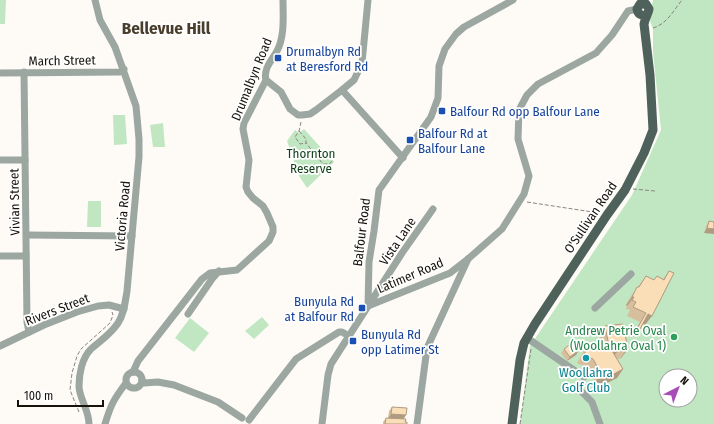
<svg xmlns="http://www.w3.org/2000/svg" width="714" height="424" viewBox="0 0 714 424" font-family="'Fira Sans Condensed',sans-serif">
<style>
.green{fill:#c1e7c2;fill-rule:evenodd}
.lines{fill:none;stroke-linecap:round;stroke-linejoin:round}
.path{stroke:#88847f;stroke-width:1;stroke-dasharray:4 2;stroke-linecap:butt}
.minor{stroke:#9ca7a2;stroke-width:7}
.major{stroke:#4e625b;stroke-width:9}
.wall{fill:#d7bf9d}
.shaded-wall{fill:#af9b80}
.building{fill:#fadeb7;stroke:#af9b80}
.transit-dot{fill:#1a4fb4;stroke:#fff;stroke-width:1.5}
.leisure-dot{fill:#2e9e5b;stroke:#fff;stroke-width:1.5}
.culture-dot{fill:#0f9aa8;stroke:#fff;stroke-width:1.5}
.labels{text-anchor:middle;stroke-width:3.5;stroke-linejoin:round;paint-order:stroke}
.transit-label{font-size:13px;fill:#164399;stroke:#fff;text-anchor:start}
.street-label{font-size:13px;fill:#17120b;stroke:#fff}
.park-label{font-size:13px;fill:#103f17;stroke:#fff}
.leisure-label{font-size:13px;fill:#27864d;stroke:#fff;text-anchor:end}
.culture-label{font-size:13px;fill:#0d838f;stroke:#fff}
.district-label{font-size:17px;font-weight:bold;fill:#493d2c;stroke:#fff}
</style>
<rect width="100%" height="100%" fill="#fefbf7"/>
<!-- green -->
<g class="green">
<polygon points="0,0 6,0 5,24 0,24"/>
<path d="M653,0h61v424h-194l10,-78 102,-151 29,-65 -8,-78v-23l-4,-11zM666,376h24v24h-24z"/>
<polygon points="113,115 125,115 127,144 114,145"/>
<polygon points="163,123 165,147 153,147 150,125"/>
<polygon points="304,129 334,162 307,188 299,176 287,141 295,130 299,133"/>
<polygon points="88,201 101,201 101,227 87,227"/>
<polygon points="262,317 269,325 254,339 245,331"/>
<polygon points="190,318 209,333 194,352 175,338"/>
</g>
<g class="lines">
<!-- path -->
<g class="path">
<path d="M653,28c14,-4 20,-17 29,-28"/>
<polyline points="301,122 299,131 295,137 300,144 306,143"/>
<polyline points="299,131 306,139 306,143 323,164 329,164 334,160"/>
<polyline points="633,189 655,191"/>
<polyline points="527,202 599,213"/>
<polyline points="79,412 70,390 72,373 77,356 81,349 110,323 113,315 112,312"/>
<polyline points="520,424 531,349"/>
</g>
<!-- minor -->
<g class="minor">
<polyline points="24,72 27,322 29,332"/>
<polyline points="0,73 120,72 124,69"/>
<polyline points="266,80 281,92 290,109 298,115 302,115 310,114 316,110 342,90 354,80 362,63 368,0"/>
<polyline points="342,90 403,158"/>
<polyline points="0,160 25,160"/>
<polyline points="27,235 132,236"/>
<polyline points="0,256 26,256"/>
<polyline points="368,306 450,273 468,259 502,229 524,194 529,176 518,139 519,110 527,95 538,84 596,53 612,35 628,11 637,9"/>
<polyline points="368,306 369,262 374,231 379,190 431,117 438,98 439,66 445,49 456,34 464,27 513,0"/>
<polyline points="595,308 631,274"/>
<polyline points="188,314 212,279 219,271"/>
<polyline points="527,338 584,377"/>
<polyline points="0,346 44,325 77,312 98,306 109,305 124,309"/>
<circle cx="134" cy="380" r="8"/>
<path d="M133,372l5,-11 64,-82 8,-6 27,-3 32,-29 4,-9v-5l-6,-14 -4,-7 -10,-8 -5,-6 -2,-5 3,-27 -6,-31 1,-6 22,-43c-3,-11 6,-20 11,-29 8,-15 6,-35 6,-51"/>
<polyline points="142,380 144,383 158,382 174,385 218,402 242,418"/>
<polyline points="582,392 592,402 600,424"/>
<polyline points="249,420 296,359 339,332 342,332 349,336"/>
<path d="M89,424c0,-14 -10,-26 -10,-38 0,-12 3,-28 12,-37 9,-8 20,-15 27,-26 6,-9 7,-20 9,-32l12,-134v-18l-3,-33 -21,-59 -15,-27 -5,-20"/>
<path d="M105,424c6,-20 9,-25 21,-41"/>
<polyline points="322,424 328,375 331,364 402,253 433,209"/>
<polyline points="417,424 427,348 468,259"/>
</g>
<!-- major -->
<path class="major" d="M512,424l8,-64 4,-17 11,-19 72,-109 18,-25 19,-37 9,-23 -3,-55 -6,-51c1,-6 5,-12 5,-15l-3,-5h-6l-3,5c1,5 4,7 9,6"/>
</g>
<!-- wall -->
<g class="wall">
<polygon points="709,221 714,222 704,233 706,226"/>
<polygon points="669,271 645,325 643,324 634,337 632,336 640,322 627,316 630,310 626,309 627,306 626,305 631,296 646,276 654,280 657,276 663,279"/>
<polygon points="605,326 628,349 620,359 616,358 623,369 617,378 605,384 595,382 587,368 577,363 582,354 588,345 599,350 602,349 599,335"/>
<polygon points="564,349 576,355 567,361 561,353"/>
<polygon points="392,407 404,418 407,424 383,424 383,422 386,418 388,418 389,411"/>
</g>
<!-- shaded-wall -->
<g class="shaded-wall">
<polygon points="707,228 714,229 714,234 704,233"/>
<polygon points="632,297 634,297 627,306 626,305"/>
<polygon points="648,314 652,316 645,325 642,323"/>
<polygon points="620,348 614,356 611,349"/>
<polygon points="628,349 622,357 620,359 626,350"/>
<polygon points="579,350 576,355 567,361 570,357"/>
<polygon points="623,369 617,378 605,384 595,382 601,373"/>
<polygon points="391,414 406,415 403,420 388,419"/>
</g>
<!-- building -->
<g class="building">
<polygon points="709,221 714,222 714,229 707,228"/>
<polygon points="669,271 674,273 652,316 648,314 640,329 638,327 646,313 633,307 636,302 632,300 634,297 632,297 637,287 639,287 646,276 654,280 657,276 664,280"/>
<polygon points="623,324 628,349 626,350 620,348 611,349 623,369 612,375 601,373 593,359 584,355 588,345 599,350 609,346 605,326"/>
<polygon points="573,342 579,350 570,357 564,349"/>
<polygon points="392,407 407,408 406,415 391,414"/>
<polygon points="386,418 406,419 405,422 407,422 407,424 385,424"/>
</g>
<!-- markers -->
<g class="transit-dot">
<rect x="274" y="54" width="8" height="8" rx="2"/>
<rect x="438" y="107" width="8" height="8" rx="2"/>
<rect x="406" y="136" width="8" height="8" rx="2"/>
<rect x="358" y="304" width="8" height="8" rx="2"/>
<rect x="349" y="337" width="8" height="8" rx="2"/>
</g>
<circle class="leisure-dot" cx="674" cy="337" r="4"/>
<circle class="culture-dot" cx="586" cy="358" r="4"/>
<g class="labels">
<!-- transit labels -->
<g class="transit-label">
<text x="286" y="56">Drumalbyn Rd<tspan x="286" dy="15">at Beresford Rd</tspan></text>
<text x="450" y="116">Balfour Rd opp Balfour Lane</text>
<text x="418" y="138">Balfour Rd at<tspan x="418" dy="15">Balfour Lane</tspan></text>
<text x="354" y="306" text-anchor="end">Bunyula Rd<tspan x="354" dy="15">at Balfour Rd</tspan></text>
<text x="361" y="339">Bunyula Rd<tspan x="361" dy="15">opp Latimer St</tspan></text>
</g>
<!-- street labels -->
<g class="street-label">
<text transform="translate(62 60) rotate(-1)" y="5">March Street</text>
<text transform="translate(251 79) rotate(-68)" y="5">Drumalbyn Road</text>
<text transform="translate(14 202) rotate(-91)" y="5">Vivian Street</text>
<text transform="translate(122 216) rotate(-85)" y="5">Victoria Road</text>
<text transform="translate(590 217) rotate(-56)" y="5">O'Sullivan Road</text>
<text transform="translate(361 232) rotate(-83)" y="5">Balfour Road</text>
<text transform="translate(397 241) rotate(-56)" y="5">Vista Lane</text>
<text transform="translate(410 275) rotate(-23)" y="5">Latimer Road</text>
<text transform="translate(57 309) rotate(-21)" y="5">Rivers Street</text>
</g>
<!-- park labels -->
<g class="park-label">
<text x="311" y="158">Thornton<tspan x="311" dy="15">Reserve</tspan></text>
</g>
<!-- leisure labels -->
<g class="leisure-label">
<text x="666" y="335">Andrew Petrie Oval<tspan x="666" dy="15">(Woollahra Oval 1)</tspan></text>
</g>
<!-- culture labels -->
<g class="culture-label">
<text x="586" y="377">Woollahra<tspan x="586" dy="15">Golf Club</tspan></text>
</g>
<!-- district labels -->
<g class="district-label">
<text x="166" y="34">Bellevue Hill</text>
</g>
</g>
<!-- north arrow -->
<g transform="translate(678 388) rotate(42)"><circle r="19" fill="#ffffff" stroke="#a2a09d"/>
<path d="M0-3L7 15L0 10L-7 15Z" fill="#a84db8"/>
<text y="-6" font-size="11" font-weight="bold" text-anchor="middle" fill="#17120b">N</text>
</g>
<!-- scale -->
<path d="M18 400v6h85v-6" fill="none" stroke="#17120b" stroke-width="2"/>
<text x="24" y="400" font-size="12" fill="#17120b" stroke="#ffffff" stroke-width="3" paint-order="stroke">100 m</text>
</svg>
